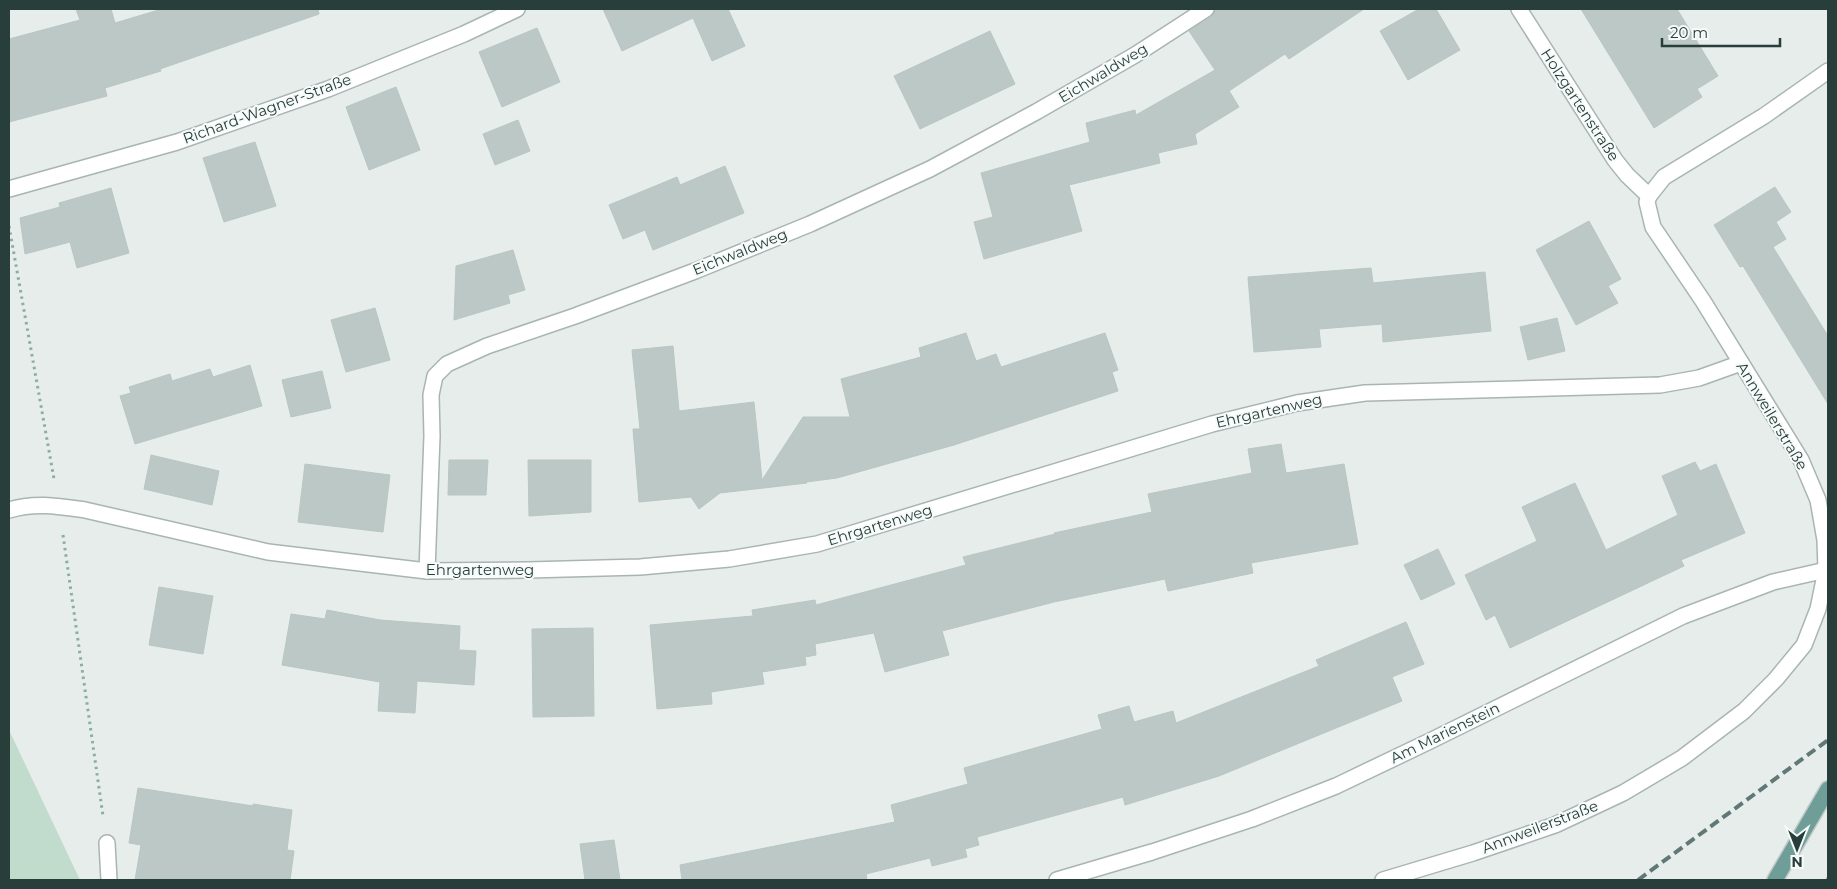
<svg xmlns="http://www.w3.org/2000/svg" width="1837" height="889" viewBox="0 0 1837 889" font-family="Montserrat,sans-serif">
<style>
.green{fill:#c1dccd}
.building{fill:#bbc8c5;stroke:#b9c6c3}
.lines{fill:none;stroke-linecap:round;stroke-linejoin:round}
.minor-casing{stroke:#a9b5b3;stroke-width:18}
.major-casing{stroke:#c3c9c8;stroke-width:18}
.path{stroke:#8aada8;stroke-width:3;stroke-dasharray:2.5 4;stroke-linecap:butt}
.minor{stroke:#fff;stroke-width:15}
.major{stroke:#6f9e99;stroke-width:15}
.rail{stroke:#617976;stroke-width:4;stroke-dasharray:10 5;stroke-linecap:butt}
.labels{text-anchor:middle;stroke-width:4;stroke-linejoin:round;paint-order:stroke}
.street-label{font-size:15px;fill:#273e3b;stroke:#f6faf9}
</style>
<rect width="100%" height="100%" fill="#e6edeb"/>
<!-- green -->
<polygon class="green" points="9,730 80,880 9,880"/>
<!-- building -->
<g class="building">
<polygon points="76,9 111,9 115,23 162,9 318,9 319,14 160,69 161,71 105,88 107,96 9,122 9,39 80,20"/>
<polygon points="603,9 728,9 745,46 712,61 693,18 622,51"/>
<polygon points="1215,9 1364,9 1289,59 1285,54 1229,91 1228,89 1239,107 1195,134 1197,144 1158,153 1160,163 1069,185 1082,231 984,259 974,222 993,217 981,173 1090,142 1086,123 1135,110 1136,115 1215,70 1189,31 1211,17"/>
<polygon points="1419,9 1436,9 1460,50 1408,80 1380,31"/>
<polygon points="1581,9 1677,9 1718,76 1697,89 1702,97 1654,128"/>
<polygon points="537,28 560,82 502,107 479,52"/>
<polygon points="990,31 1015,84 920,129 894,76"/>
<polygon points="396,87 420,150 369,170 346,107"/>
<polygon points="518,120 530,151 495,165 483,134"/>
<polygon points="255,142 276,206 224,222 203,158"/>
<polygon points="725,166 744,213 653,250 645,230 623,239 609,205 677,177 680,185"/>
<polygon points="1775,187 1791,212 1776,222 1786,239 1773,247 1828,336 1828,404 1743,266 1740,267 1714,225"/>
<polygon points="111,188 129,253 77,268 70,242 25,254 20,218 60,207 59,203"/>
<polygon points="1589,221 1621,279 1608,286 1618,303 1576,325 1536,250"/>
<polygon points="513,250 525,290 508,295 510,303 454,320 456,266"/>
<polygon points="1371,268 1373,283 1485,272 1491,331 1383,342 1382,324 1319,329 1321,347 1254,352 1248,277"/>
<polygon points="375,308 390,360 346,372 331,320"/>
<polygon points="1557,318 1565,351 1528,360 1520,327"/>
<polygon points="966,333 976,361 996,354 1001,367 1105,333 1118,370 1112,372 1118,391 954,445 837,478 806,482 807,483 720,493 699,509 691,497 639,502 633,429 640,429 632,350 673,346 679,411 754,402 762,480 803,417 850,417 841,379 921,357 919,348"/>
<polygon points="250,365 262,406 135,444 120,396 131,393 129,387 170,374 172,381 210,369 213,377"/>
<polygon points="322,371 331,408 291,417 282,380"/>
<polygon points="1281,444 1286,473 1344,464 1358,544 1251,563 1253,573 1168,591 1165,579 1054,602 942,631 949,655 885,672 874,633 815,644 816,655 805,657 806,665 762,672 764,684 711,692 712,704 657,709 650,625 753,616 752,610 815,600 816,605 966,565 963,557 1055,534 1054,533 1152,512 1148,494 1252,473 1248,449"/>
<polygon points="151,455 219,471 212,505 144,489"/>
<polygon points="449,460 488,460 486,495 448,495"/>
<polygon points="528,460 591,460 591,512 529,516"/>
<polygon points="1695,462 1700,471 1716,464 1745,533 1681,560 1684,566 1510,648 1495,615 1486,620 1465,575 1537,541 1522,507 1575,483 1606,550 1678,515 1662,476"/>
<polygon points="305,464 390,475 383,532 298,522"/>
<polygon points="1438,549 1455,584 1421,600 1404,565"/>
<polygon points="159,587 213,596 203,654 149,645"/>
<polygon points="327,610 380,620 460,626 459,650 476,651 474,685 417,681 415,713 378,711 380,682 282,665 291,614 325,619"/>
<polygon points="1406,622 1424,664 1392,677 1402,701 1219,776 1125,805 1123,797 977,837 979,845 965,849 967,857 932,866 930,858 866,874 867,880 682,880 680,865 895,822 891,805 968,784 964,768 1102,729 1098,715 1129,706 1134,722 1173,711 1176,723 1319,666 1316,660"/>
<polygon points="593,628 594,716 533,717 532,629"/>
<polygon points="138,788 253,806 253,804 292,810 287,850 294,851 290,880 135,880 141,845 129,843"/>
<polygon points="614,840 620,880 585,880 580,844"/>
</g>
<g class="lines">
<!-- minor casing -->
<g class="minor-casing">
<g id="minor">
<polyline points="1519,9 1615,160 1627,175 1649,196"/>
<polyline points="9,189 177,142 328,89 464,34 517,9"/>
<path d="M9,510c26,-8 49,-4 76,0l183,42 159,19 101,-1 112,-3 89,-8 88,-15 395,-120 85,-21 68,-10 295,-8 39,-7 42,-15"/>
<polyline points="427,571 432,436 431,395 435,376 447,364 487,346 575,316 695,271 810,224 930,169 1036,112 1135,55 1206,9"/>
<polyline points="107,843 109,880"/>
<polyline points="1057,880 1152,852 1252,819 1336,786 1430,741 1683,616 1773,582 1826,570"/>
<polyline points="1383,880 1473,853 1555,825 1623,793 1682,758 1744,711 1776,679 1804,645 1818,609 1826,570 1825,540 1818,500 1801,460 1703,301 1653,227 1647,202 1649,196 1664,177 1764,116 1828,71"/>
</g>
</g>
<!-- major casing -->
<g class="major-casing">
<polyline id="major" points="1775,880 1828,789"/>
</g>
<!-- path -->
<g class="path">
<polyline points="9,226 54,479"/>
<polyline points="63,535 103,816"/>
<polyline points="1827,880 1828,878"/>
</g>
<!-- minor -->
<use href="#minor" class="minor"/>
<!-- major -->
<use href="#major" class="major"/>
<!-- rail -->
<polyline class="rail" points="1638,880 1828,740"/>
</g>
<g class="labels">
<!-- street labels -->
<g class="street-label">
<text transform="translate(1103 73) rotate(-31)" y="5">Eichwaldweg</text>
<text transform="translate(1580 105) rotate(57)" y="5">Holzgartenstraße</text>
<text transform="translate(267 109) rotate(-20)" y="5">Richard-Wagner-Straße</text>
<text transform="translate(740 252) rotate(-22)" y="5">Eichwaldweg</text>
<text transform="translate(1269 411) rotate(-13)" y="5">Ehrgartenweg</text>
<text transform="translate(1772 416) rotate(59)" y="5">Annweilerstraße</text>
<text transform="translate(880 525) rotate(-17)" y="5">Ehrgartenweg</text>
<text x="480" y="575">Ehrgartenweg</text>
<text transform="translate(1445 733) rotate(-26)" y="5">Am Marienstein</text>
<text transform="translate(1540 827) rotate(-21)" y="5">Annweilerstraße</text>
</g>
</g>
<!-- border -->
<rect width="1837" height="889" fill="none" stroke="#273e3b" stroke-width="20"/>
<!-- north arrow -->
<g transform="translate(1797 849) rotate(180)" stroke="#f6faf9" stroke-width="4" paint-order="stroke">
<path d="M0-4L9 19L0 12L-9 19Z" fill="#273e3b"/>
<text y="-8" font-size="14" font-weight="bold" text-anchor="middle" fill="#273e3b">N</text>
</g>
<!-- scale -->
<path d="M1662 38v8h118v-8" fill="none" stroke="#273e3b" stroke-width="2.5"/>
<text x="1670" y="38" font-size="15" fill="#273e3b" stroke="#f6faf9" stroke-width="4" paint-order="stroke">20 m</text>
</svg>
